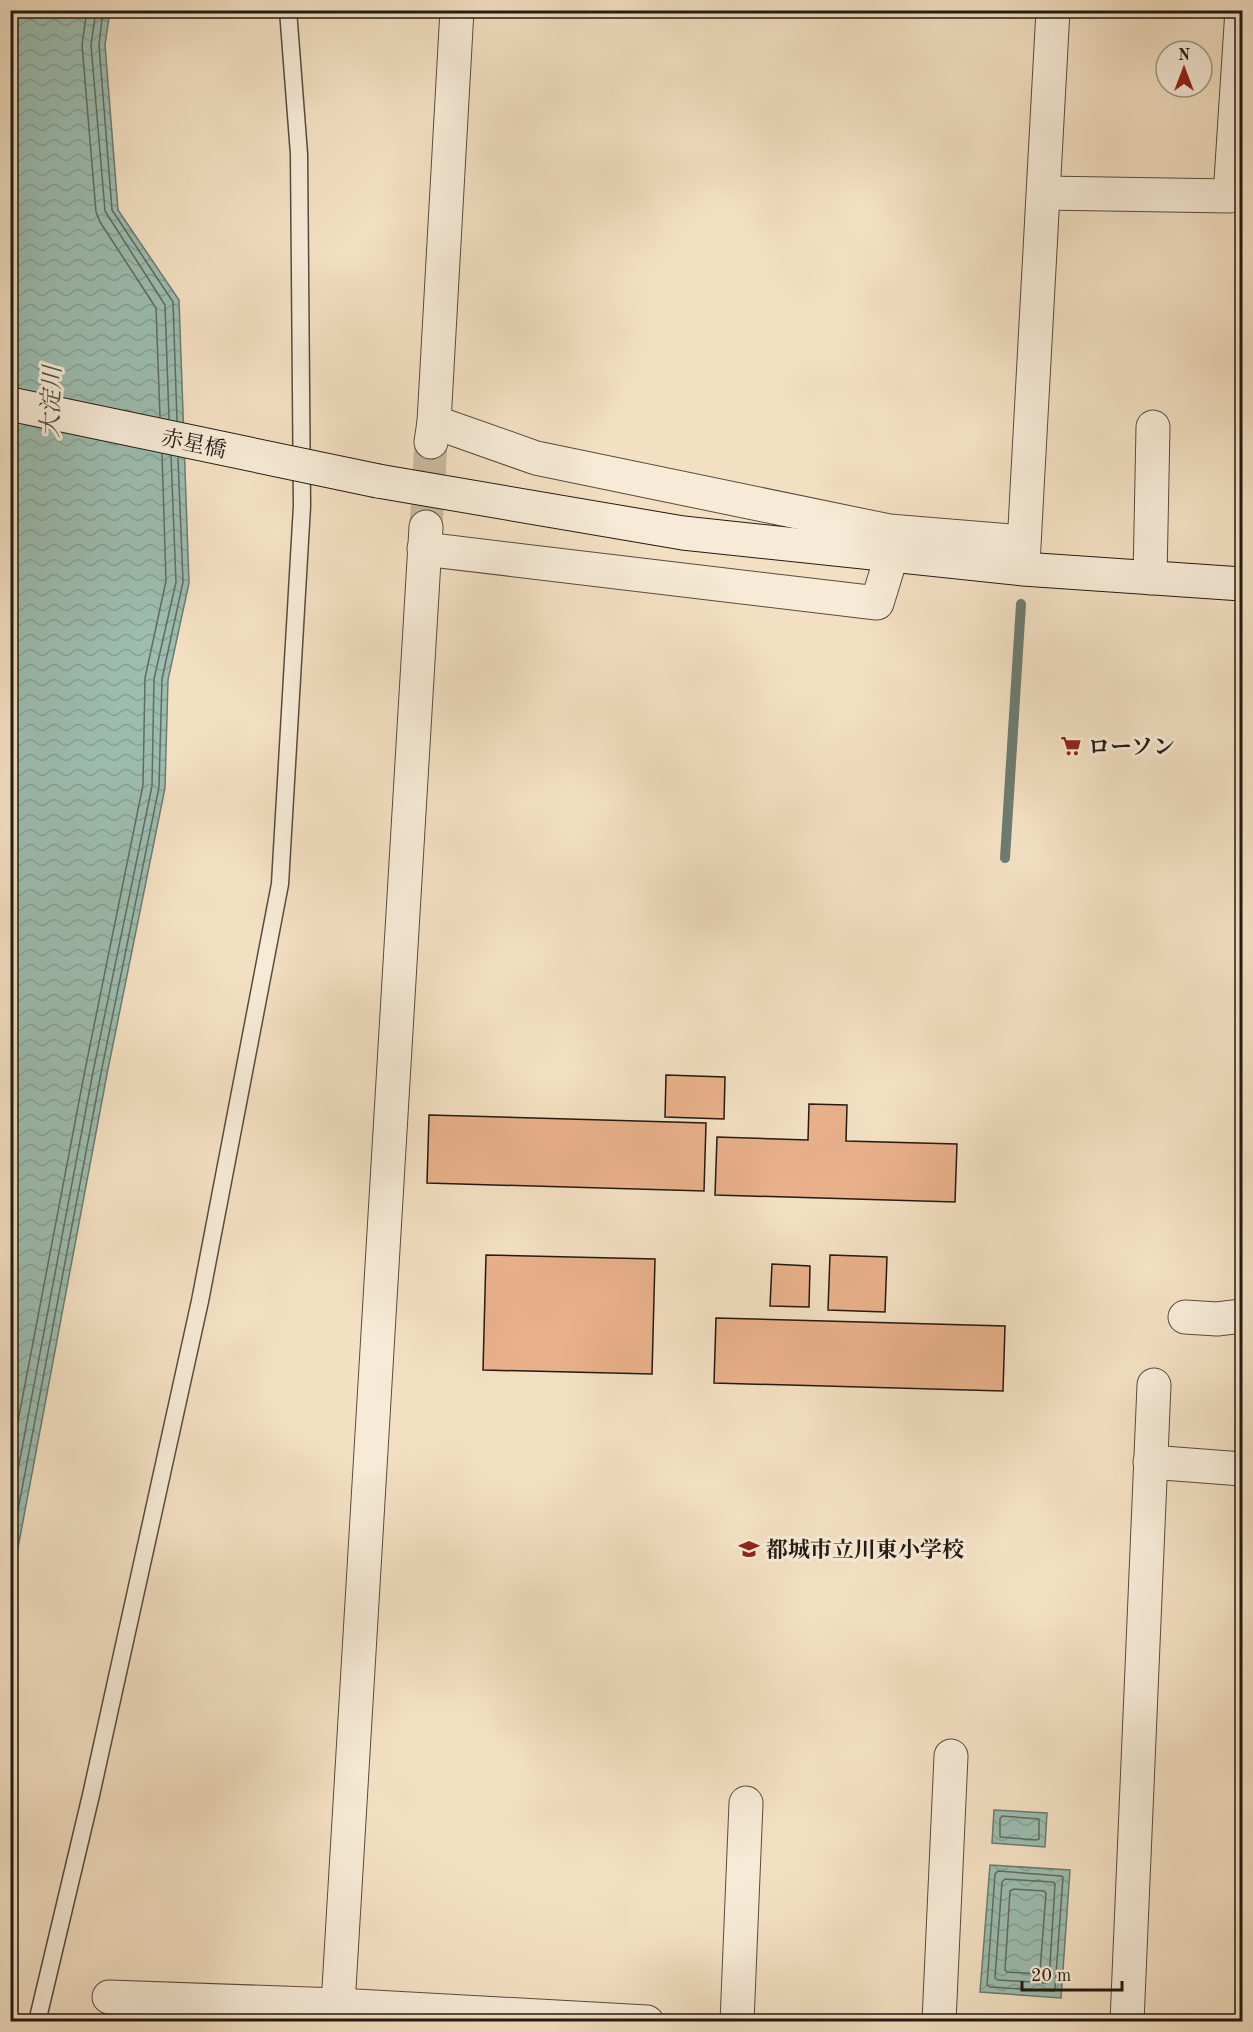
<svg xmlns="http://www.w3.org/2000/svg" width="1253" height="2032" viewBox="0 0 1253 2032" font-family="'Old Standard TT','Noto Serif JP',serif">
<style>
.water{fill:url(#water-waves);stroke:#6c7c71;stroke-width:1.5}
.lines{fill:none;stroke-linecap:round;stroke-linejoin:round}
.shore{stroke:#606c61;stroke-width:1.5}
.stream{stroke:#6c7c71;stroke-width:10}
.building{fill:#e9b18b;stroke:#231a12;stroke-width:1.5}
.street-tunnel{stroke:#c9b89f;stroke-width:33;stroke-dasharray:33 16;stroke-linecap:butt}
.lane-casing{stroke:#574c3e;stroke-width:19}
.street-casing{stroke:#574c3e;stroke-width:35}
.secondary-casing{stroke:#231a12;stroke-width:35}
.lane{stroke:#f7ebd7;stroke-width:16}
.street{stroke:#f7ebd7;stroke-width:33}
.secondary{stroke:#f7ebd7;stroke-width:33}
.secondary-bridge-casing{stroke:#231a12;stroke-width:35;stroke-linecap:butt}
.secondary-bridge{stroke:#f7ebd7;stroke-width:33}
.labels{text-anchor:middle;stroke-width:6;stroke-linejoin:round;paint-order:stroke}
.street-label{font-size:22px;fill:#231a12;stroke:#f7ebd7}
.poi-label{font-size:22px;font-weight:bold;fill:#231a12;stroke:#f7ebd7;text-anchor:start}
.water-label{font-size:24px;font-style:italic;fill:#4d5349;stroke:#f7ebd7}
</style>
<defs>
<pattern id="water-waves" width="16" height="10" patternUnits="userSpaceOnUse" patternTransform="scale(1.5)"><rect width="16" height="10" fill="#9cbdb0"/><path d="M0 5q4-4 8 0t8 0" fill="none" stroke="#86a296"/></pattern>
</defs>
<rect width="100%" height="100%" fill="#f3e0c2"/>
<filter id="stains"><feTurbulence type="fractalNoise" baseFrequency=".00333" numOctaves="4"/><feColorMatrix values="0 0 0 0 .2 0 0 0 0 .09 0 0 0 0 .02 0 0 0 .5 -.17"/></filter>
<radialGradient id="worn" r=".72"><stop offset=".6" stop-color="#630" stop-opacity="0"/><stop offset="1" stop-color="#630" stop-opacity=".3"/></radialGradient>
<!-- water -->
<g class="water">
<polygon points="11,11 110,11 105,45 118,210 179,300 189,583 168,680 165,788 107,1074 11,1585"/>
<polygon points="994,1810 1047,1813 1045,1847 992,1843"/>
<polygon points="990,1865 1070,1870 1061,1998 980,1992"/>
</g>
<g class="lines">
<!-- shore -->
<g class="shore">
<polyline points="87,10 82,45 96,212 100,222 156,308 160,417"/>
<polyline points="96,10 91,45 105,211 165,305 169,419"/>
<polyline points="103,10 99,45 112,210 173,302 177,421"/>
<polyline points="10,1463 85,1070 143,785 145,678 166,581 162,454"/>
<polyline points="10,1512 93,1072 152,786 154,679 176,582 171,456"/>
<polyline points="10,1552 101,1073 159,787 162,679 183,582 178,458"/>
<polygon points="1002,1816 1039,1819 1039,1839 1036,1840 1000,1837 1000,1819"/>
<polygon points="998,1871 1061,1876 1063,1877 1055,1989 1054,1991 990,1987 987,1985 995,1874"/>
<polygon points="1005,1879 1053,1882 1055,1884 1049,1981 1047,1983 998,1980 995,1978 1002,1882"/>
<polygon points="1014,1889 1044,1891 1046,1893 1040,1971 1038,1974 1007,1972 1005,1970 1010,1891"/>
</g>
<!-- stream -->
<polyline class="stream" points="1005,858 1021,604"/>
</g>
<!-- building -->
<g class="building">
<polygon points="666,1075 725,1077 724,1119 665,1117"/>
<polygon points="809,1104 847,1105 846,1141 957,1144 955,1202 715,1195 717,1137 808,1140"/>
<polygon points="429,1115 706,1123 704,1191 427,1183"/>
<polygon points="486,1255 655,1259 652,1374 483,1370"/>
<polygon points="830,1255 887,1257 885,1312 828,1310"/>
<polygon points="772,1264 810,1266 809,1307 770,1306"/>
<polygon points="716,1318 1005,1326 1003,1391 714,1383"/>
</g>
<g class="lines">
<!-- street-tunnel -->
<polyline class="street-tunnel" points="426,527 431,442"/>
<!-- lane casing -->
<g class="lane-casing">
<polyline id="lane" points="37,2022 91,1795 200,1301 280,884 302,506 299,154 288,10"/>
</g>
<!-- street casing -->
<g class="street-casing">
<g id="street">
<polyline points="1044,193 1230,196 1242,10"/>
<polyline points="434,422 536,458 889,531 1023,542"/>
<polyline points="431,442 434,422 457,10"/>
<polyline points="424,549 877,603 892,554"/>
<polyline points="1023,564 1053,10"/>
<polyline points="1150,578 1153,427"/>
<polyline points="1185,1317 1217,1319 1242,1316"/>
<polyline points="1150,1462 1242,1469"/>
<polyline points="109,1997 338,2005 647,2022"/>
<polyline points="338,2005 426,527"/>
<polyline points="737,2022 746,1803"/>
<polyline points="939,2022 951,1756"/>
<polyline points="1127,2022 1154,1385"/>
</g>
</g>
<!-- secondary casing -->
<g class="secondary-casing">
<polyline id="secondary" points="378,481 683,533 1023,569 1242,584"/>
</g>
<!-- lane -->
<use href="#lane" class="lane"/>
<!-- street -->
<use href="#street" class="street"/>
<!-- secondary -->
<use href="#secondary" class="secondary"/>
<!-- secondary-bridge casing -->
<g class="secondary-bridge-casing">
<polyline id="secondary-bridge" points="10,404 378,481"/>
</g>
<!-- secondary-bridge -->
<use href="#secondary-bridge" class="secondary-bridge"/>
</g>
<!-- icons -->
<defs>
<g id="supermarket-bare" transform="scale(1.62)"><path d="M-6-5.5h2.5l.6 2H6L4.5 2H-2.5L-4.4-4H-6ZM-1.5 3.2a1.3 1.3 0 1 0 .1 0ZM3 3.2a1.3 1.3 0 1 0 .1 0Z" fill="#8f2418" stroke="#f7ebd7" stroke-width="2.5" paint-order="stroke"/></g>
<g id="school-bare" transform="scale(1.62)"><path d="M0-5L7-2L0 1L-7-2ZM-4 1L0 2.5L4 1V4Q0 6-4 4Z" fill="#8f2418" stroke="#f7ebd7" stroke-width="2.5" paint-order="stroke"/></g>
</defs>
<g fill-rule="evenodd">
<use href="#supermarket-bare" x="1071" y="746"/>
<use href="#school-bare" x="749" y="1549"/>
</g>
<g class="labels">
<!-- street labels -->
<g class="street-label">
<text transform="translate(194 443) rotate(12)" y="8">赤星橋</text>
</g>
<!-- poi labels -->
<g class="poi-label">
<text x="1088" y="754">ローソン</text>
<text x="766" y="1557">都城市立川東小学校</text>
</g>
<!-- water labels -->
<g class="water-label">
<text transform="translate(51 402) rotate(-88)" y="8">大淀川</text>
</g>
</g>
<!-- margin -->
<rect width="1253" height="2032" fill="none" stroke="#f3e0c2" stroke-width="36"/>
<rect x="12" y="12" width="1229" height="2008" fill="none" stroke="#231a12" stroke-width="3"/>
<rect x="18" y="18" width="1217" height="1996" fill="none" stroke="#231a12" stroke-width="1.5"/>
<!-- north arrow -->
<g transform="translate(1184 69)"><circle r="28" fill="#f7ebd7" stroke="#a29788" stroke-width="1.5"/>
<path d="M0-4.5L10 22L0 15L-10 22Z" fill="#8f2418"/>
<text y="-9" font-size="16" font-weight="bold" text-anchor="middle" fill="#231a12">N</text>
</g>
<!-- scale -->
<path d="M1022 1981v9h100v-9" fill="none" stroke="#231a12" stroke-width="3"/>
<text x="1031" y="1981" font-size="18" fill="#231a12" stroke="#f7ebd7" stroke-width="4.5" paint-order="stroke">20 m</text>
<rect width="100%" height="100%" filter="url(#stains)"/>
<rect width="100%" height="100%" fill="url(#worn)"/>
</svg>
